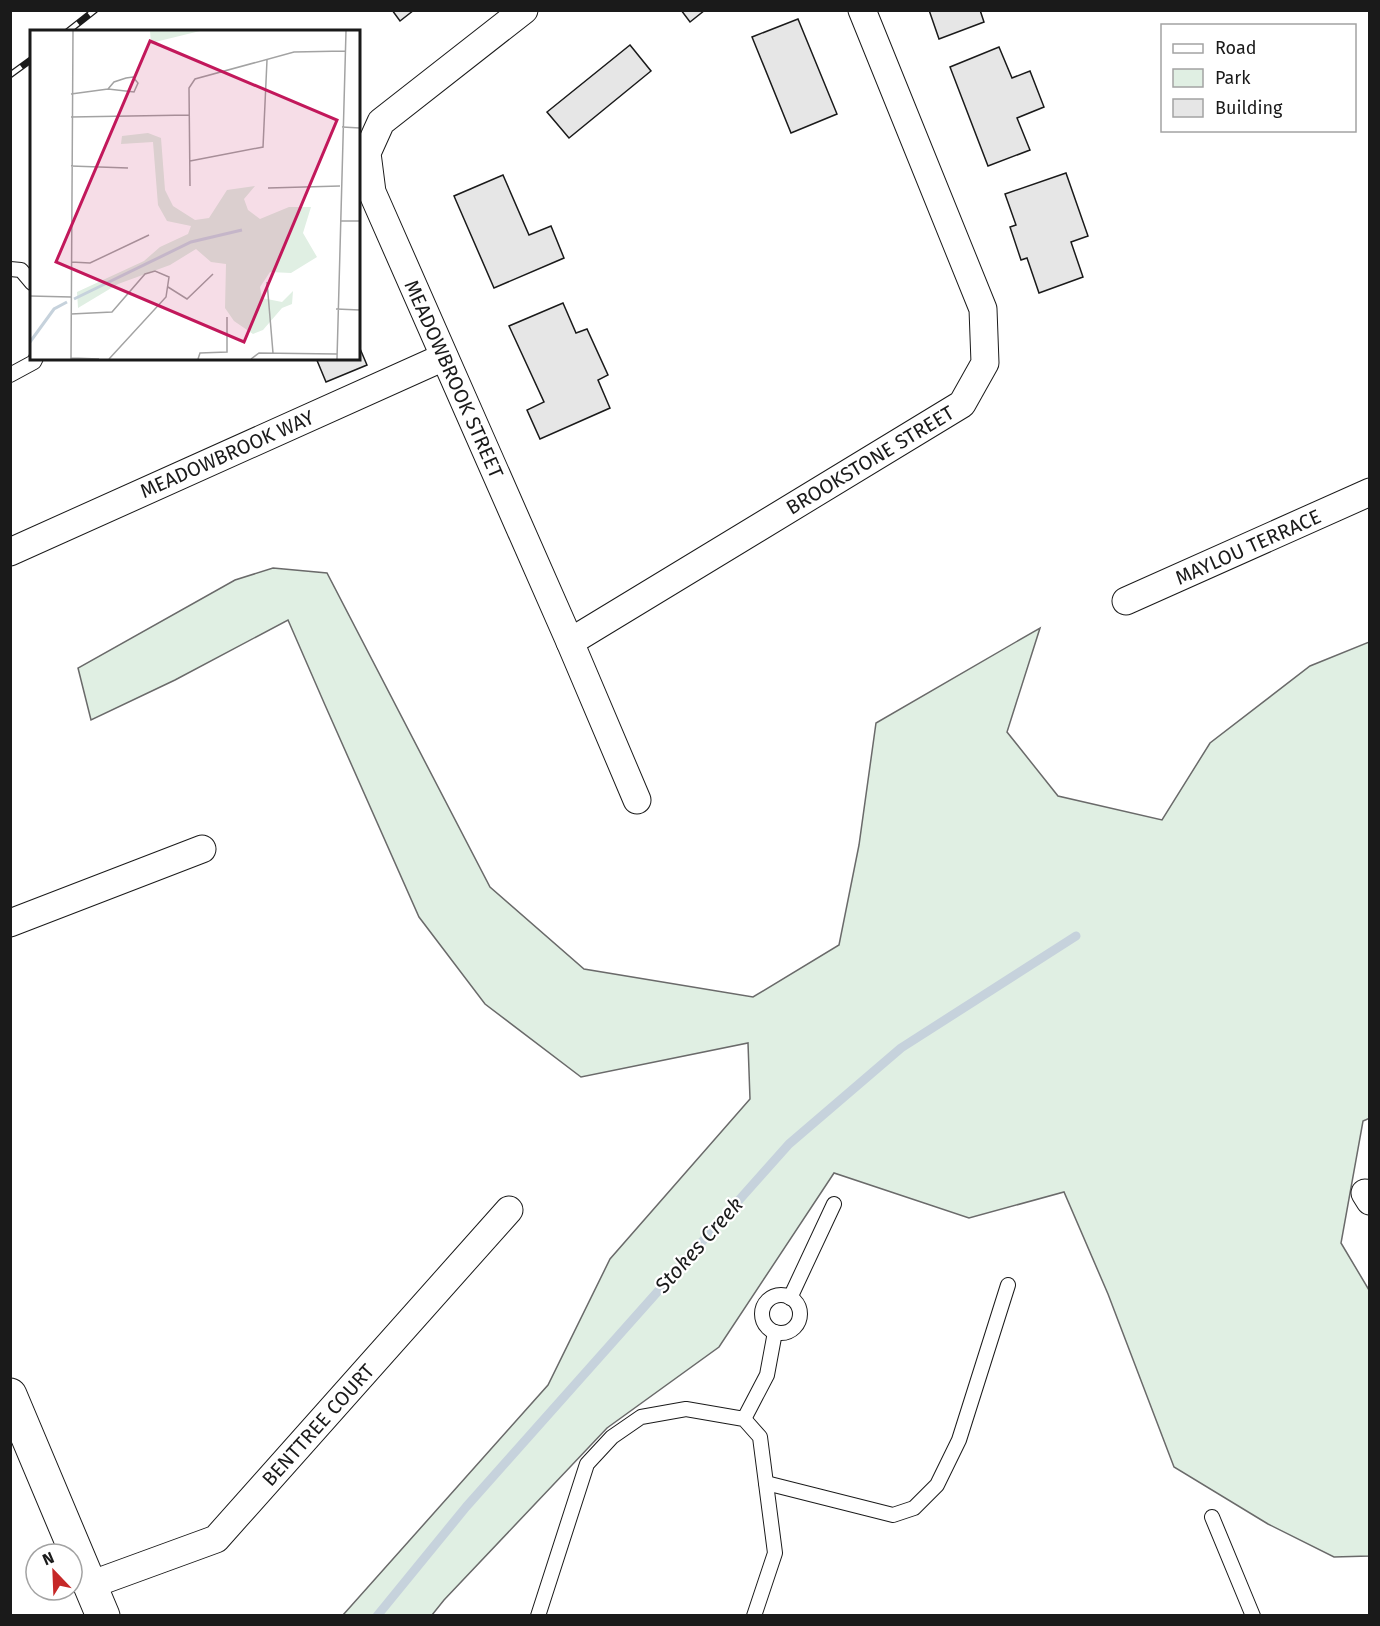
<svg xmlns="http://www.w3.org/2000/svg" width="1380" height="1626" viewBox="0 0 1380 1626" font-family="'Fira Sans',sans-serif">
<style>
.green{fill:#e0efe3;stroke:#6a6a6a;stroke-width:1.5}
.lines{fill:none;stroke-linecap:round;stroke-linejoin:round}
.stream{stroke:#c6d2dc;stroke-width:9}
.building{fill:#e6e6e6;stroke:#1a1a1a;stroke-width:1.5}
.service-casing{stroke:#1a1a1a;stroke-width:16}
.minor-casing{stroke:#1a1a1a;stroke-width:29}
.tertiary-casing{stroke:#1a1a1a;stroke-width:35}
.service{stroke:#fff;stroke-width:14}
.minor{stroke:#fff;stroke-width:27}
.tertiary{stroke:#fff;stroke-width:33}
.rail-casing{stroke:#1a1a1a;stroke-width:7}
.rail{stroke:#fff;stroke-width:4.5;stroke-dasharray:14;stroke-linecap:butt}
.labels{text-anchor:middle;stroke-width:4.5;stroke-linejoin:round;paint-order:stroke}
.street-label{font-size:20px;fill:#1a1a1a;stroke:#fff}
.water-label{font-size:21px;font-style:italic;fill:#1a1a1a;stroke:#fff}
.inset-river{fill:none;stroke:#c6d2dc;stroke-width:3}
.inset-road{fill:none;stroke:#a3a3a3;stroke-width:1.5}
.view{fill:#c2185b;fill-opacity:0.15;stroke:#c2185b;stroke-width:3}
.inset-edge{fill:none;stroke:#1a1a1a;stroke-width:3}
</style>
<rect width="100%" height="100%" fill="#fff"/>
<!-- green -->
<polygon class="green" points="273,568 327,573 490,887 584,969 753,997 839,945 859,845 876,723 1040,628 1007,732 1058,796 1162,820 1210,743 1310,666 1369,642 1370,1118 1363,1121 1341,1243 1369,1290 1369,1556 1334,1557 1268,1524 1174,1467 1108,1294 1064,1192 969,1218 834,1173 719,1347 607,1428 444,1600 432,1615 343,1615 548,1385 610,1259 750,1099 748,1043 581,1077 485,1004 419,917 325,705 288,620 175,680 91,720 78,668 235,580"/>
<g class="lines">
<!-- stream -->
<polyline class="stream" points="377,1616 466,1507 789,1144 901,1048 1076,936"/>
</g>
<!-- building -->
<g class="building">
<polygon points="392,10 414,10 400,21"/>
<polygon points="681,10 705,10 690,22"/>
<polygon points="929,10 980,10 984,22 939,39"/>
<polygon points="798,19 837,114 791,133 752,37"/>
<polygon points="630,45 651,71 569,138 547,112"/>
<polygon points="999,47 1012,78 1030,71 1044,107 1017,118 1030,150 988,166 950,67"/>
<polygon points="1066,173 1088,236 1071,242 1083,277 1039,293 1027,258 1021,260 1010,227 1016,225 1005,194"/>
<polygon points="503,175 529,235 551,226 564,258 494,288 454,196"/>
<polygon points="563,303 576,333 587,329 608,375 598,380 610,408 540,439 527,410 544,402 509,326"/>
<polygon points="358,344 367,365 326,382 316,358 358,358"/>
</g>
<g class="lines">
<!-- service casing -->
<g class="service-casing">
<g id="service">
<polyline points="10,269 21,270 32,283"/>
<polyline points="10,375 34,362 36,358"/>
<circle cx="781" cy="1314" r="19"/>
<polyline points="790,1298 834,1204"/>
<polyline points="744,1419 767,1375 775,1332"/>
<polyline points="766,1483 893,1515 914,1508 937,1485 959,1440 1008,1285"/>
<polyline points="1212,1517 1253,1616"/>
<polyline points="538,1616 587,1464 612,1437 641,1417 686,1409 744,1419 760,1437 775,1553 754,1616"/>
</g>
</g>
<!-- minor casing -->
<g class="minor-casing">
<g id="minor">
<polyline points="524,10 381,122 367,153 372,192 570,642 637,800"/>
<polyline points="10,552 444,357"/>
<polyline points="1126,601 1370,492"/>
<polyline points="570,642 962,404 985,363 983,309 862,10"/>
<polyline points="10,923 202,849"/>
<polyline points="1365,1193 1370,1201"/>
<polyline points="90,1585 216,1539 509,1210"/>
</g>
</g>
<!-- tertiary casing -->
<g class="tertiary-casing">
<polyline id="tertiary" points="10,1395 103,1616"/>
</g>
<!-- service -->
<use href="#service" class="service"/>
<!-- minor -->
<use href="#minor" class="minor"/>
<!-- tertiary -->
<use href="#tertiary" class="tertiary"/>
<!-- rail casing -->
<g class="rail-casing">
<g id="rail">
<polyline points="67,32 95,10"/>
<polyline points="10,75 32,59"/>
</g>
</g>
<!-- rail -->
<use href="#rail" class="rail"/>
</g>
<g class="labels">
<!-- street labels -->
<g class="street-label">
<text transform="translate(454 379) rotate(66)" y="7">MEADOWBROOK STREET</text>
<text transform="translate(227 454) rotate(-24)" y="7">MEADOWBROOK WAY</text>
<text transform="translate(870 460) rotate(-31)" y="7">BROOKSTONE STREET</text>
<text transform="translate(1248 547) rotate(-24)" y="7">MAYLOU TERRACE</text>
<text transform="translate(318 1425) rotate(-48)" y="7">BENTTREE COURT</text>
</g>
<!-- water labels -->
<g class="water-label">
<text transform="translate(699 1245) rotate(-48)" y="7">Stokes Creek</text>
</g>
</g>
<!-- overview -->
<g transform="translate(30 30)">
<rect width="330" height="330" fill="#fff"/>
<path d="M120,1h50l-49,12zM118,103l13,5 4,52 8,16 22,14 14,-2 18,-28 28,-4 -11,13 4,11 12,9 29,-12h22l-8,26 14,24 -26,16 -21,-1 -10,15 2,11 20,4 11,-11 -1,13 -10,4 -19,22 -10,4 -19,-13 -9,-13 1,-44 -15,-2 -15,-13 -26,16 -52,19 -40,24 -1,-16 67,-31 16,-14 28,-13 3,-8 -24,-5 -9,-16 -5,-63 -32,2 1,-8z" fill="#e0efe3"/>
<path class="inset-river" d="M44,269l117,-57 51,-12M0,312l24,-33 13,-7"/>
<path class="inset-road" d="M41,64l37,-5 26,3 4,-9 -5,-6 -7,1 -12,4 -6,7M41,87l119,-2M312,97l18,1M160,131l73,-14 4,-87M41,136l57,2M160,156l-1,-98 6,-9 99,-27 51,-1M238,158l72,-2M310,191h20M41,232l19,1 59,-28M237,252l6,71M138,257l19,12 26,-25M0,266l41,1M306,279l24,1M41,284l41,-2 33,-38 10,-3 14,6 -3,20 -57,62M41,328l28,1M41,329l2,-328M168,329l2,-6 27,-1v-35M221,329l8,-6 78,1M307,329l9,-328"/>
<path class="view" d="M120,11l187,79 -93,222 -188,-80z"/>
<rect width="330" height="330" class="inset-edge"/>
</g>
<!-- border -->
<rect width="1380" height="1626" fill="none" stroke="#1a1a1a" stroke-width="24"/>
<!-- legend -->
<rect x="1161" y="24" width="195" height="108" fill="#ffffff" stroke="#a3a3a3" stroke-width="1.5"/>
<rect x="1173" y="44" width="30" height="9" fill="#ffffff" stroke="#a3a3a3" stroke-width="1.5"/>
<text x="1215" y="54" font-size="18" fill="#1a1a1a">Road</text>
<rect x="1173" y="69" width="30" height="18" fill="#e0efe3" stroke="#a3a3a3" stroke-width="1.5"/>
<text x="1215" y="84" font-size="18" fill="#1a1a1a">Park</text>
<rect x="1173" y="99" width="30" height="18" fill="#e6e6e6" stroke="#a3a3a3" stroke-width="1.5"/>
<text x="1215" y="114" font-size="18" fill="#1a1a1a">Building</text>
<!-- north arrow -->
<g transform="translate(54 1572) rotate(337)"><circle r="28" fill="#ffffff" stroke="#a3a3a3" stroke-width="1.5"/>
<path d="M0-4.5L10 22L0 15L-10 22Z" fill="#c62828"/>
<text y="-9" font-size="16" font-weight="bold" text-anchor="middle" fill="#1a1a1a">N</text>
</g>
</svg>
